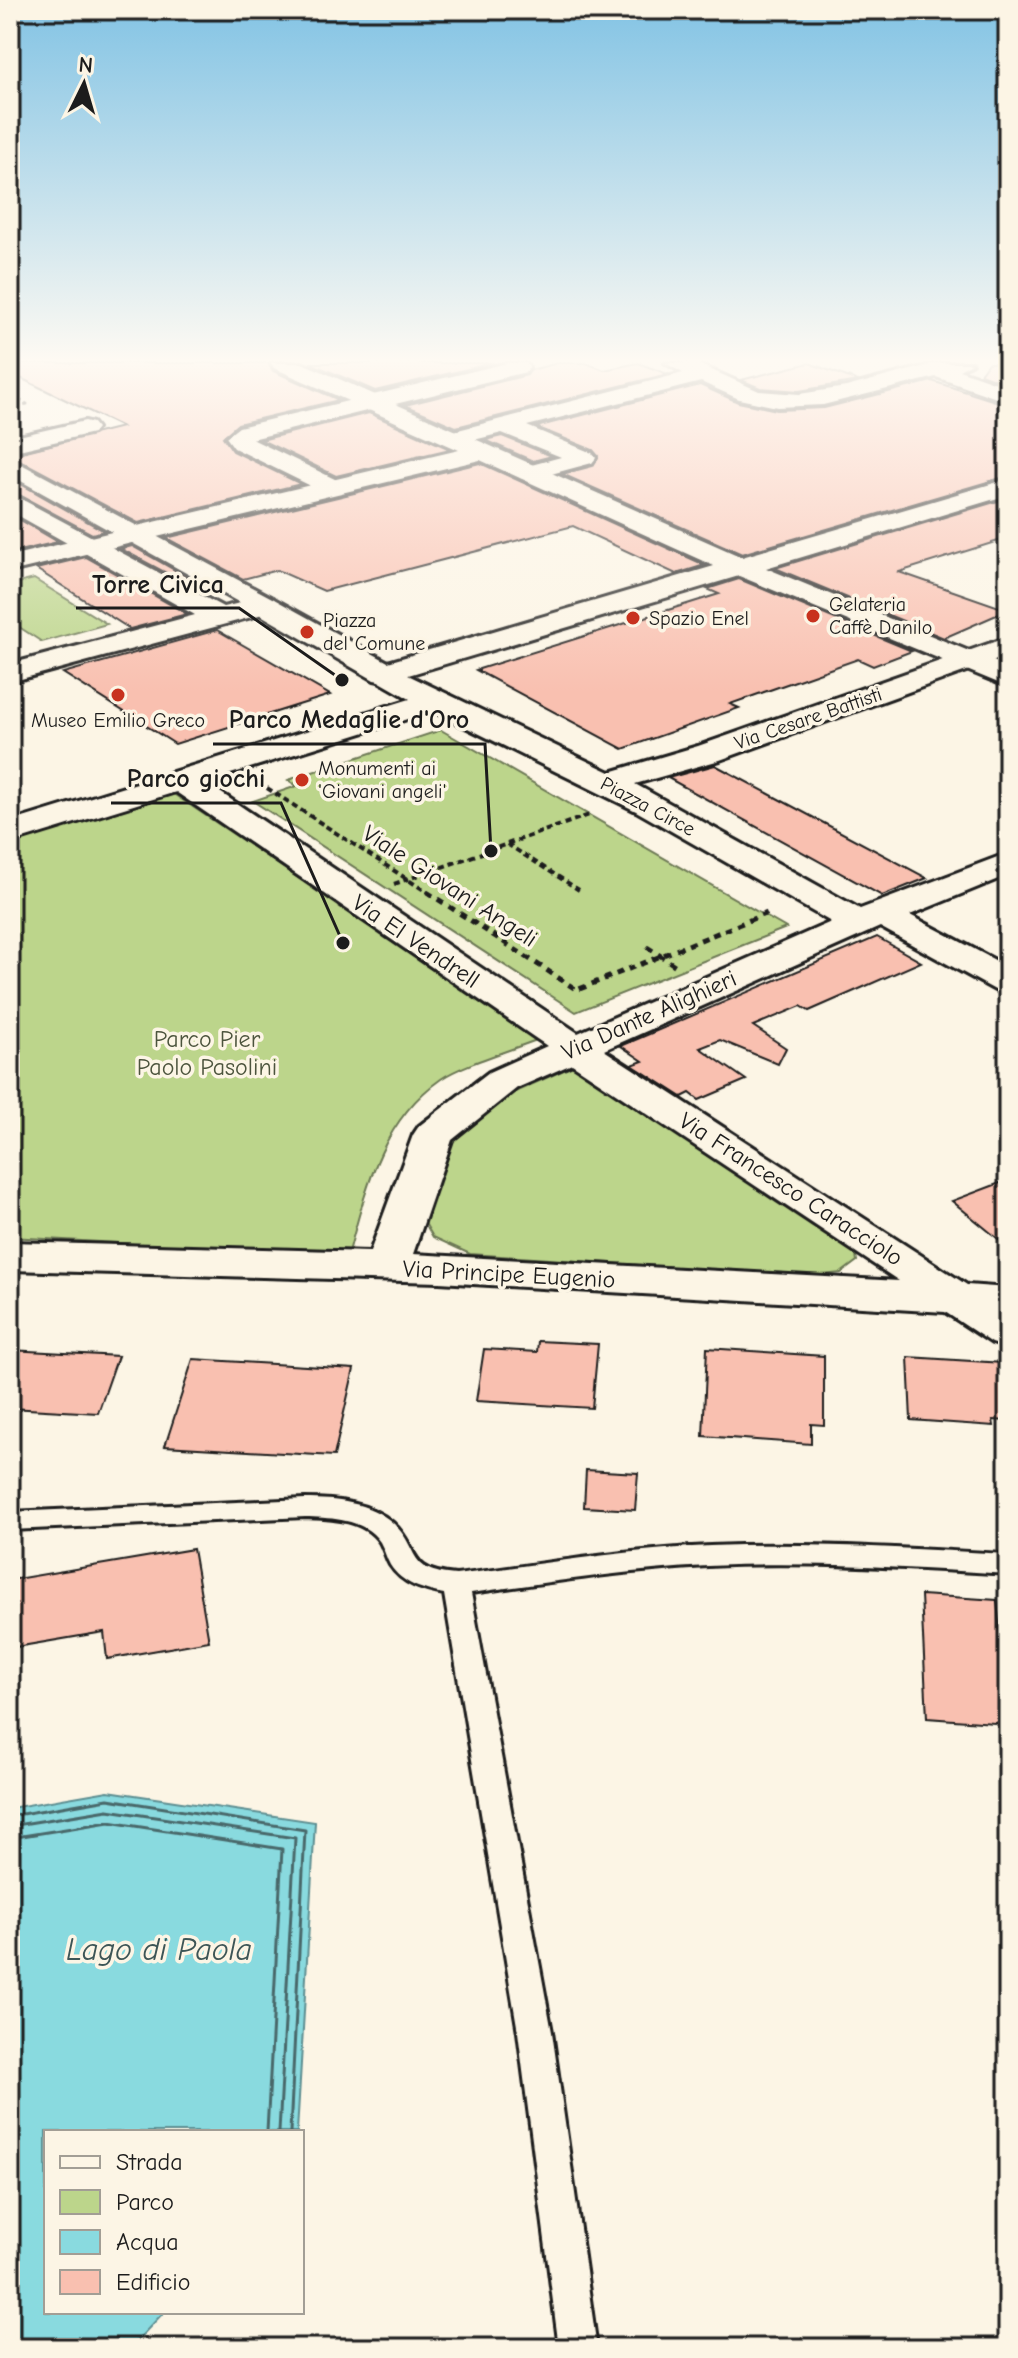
<svg xmlns="http://www.w3.org/2000/svg" width="1018" height="2358" viewBox="0 0 1018 2358" font-family="'Comic Neue',sans-serif">
<style>
.green{fill:#bcd58b;stroke:#6c7854;stroke-width:2}
.water{fill:#89dadf;stroke:#5d8e91;stroke-width:2}
.lines{fill:none;stroke-linecap:round;stroke-linejoin:round}
.shore{stroke:#48686a;stroke-width:3}
.building{fill:#f9c0b0;stroke:#1c1c1c;stroke-width:2}
.lane-casing{stroke:#1c1c1c;stroke-width:6}
.street-casing{stroke:#1c1c1c;stroke-width:6}
.secondary-casing{stroke:#1c1c1c;stroke-width:6}
.path-far2{stroke:#1c1c1c;stroke-width:3;stroke-dasharray:5 3;stroke-linecap:butt}
.path-far1{stroke:#1c1c1c;stroke-width:4;stroke-dasharray:6 4;stroke-linecap:butt}
.path{stroke:#1c1c1c;stroke-width:5;stroke-dasharray:7 6;stroke-linecap:butt}
.lane{fill:#fcf5e5;fill-rule:evenodd}
.street{fill:#fcf5e5;fill-rule:evenodd}
.secondary{fill:#fcf5e5;fill-rule:evenodd}
.poi-dot{fill:#c8321e;stroke:#fcf5e5;stroke-width:3}
.labels{text-anchor:middle;stroke-width:7;stroke-linejoin:round;paint-order:stroke}
.far-poi-label{font-size:20px;fill:#1c1c1c;stroke:#fcf5e5;text-anchor:start}
.far-street-label{font-size:20px;fill:#1c1c1c;stroke:#fcf5e5}
.street-label{font-size:24px;fill:#1c1c1c;stroke:#fcf5e5}
.park-label{font-size:24px;fill:#4c543d;stroke:#fcf5e5}
.near-water-label{font-size:32px;font-style:italic;fill:#3d5556;stroke:#fcf5e5}
.leader{fill:none;stroke:#1c1c1c;stroke-width:3}
.callout-dot{fill:#1c1c1c;stroke:#fcf5e5;stroke-width:3}
.callout-label{font-size:26px;text-anchor:middle;font-weight:bold;fill:#1c1c1c;stroke:#fcf5e5;stroke-width:7;stroke-linejoin:round;paint-order:stroke}
</style>
<rect width="100%" height="100%" fill="#fcf5e5"/>
<filter id="ink" filterUnits="userSpaceOnUse"><feTurbulence type="fractalNoise" baseFrequency=".0125" numOctaves="2"/><feDisplacementMap in="SourceGraphic" scale="16" xChannelSelector="R" yChannelSelector="G"/><feConvolveMatrix kernelMatrix="1 2 1 2 8 2 1 2 1" color-interpolation-filters="sRGB"/></filter>
<g filter="url(#ink)">
<!-- green -->
<g class="green">
<polygon points="34,579 107,624 42,642 10,621 10,585"/>
<polygon points="441,730 786,928 576,1012 253,801 297,786 288,780"/>
<path d="M172,793l367,246c-25,10 -78,26 -98,40 -60,42 -75,110 -93,177l-338,-19v-394z"/>
<polygon points="584,1061 855,1248 857,1261 841,1273 812,1276 470,1254 433,1237 426,1225 423,1211 448,1142 495,1101"/>
</g>
<!-- water -->
<polygon class="water" points="108,1791 315,1822 297,2132 46,2132 46,2312 164,2312 130,2348 10,2348 10,1808"/>
<g class="lines">
<!-- shore -->
<g class="shore">
<polyline points="10,1816 108,1799 305,1830 290,2132"/>
<polyline points="10,1826 108,1810 295,1838 279,2132"/>
<polyline points="10,1838 109,1822 282,1849 267,2132"/>
</g>
</g>
<!-- building -->
<g class="building">
<polygon points="10,363 268,363 273,371 339,400 238,424 223,437 233,451 301,484 138,523 10,455 122,427 10,373"/>
<polygon points="310,363 493,363 375,391"/>
<polygon points="558,363 586,363 604,370 638,363 668,374 456,427 405,405 527,375 531,370"/>
<polygon points="809,363 858,381 799,391 760,388 741,380"/>
<polygon points="988,363 1008,363 1008,384 980,374"/>
<polygon points="932,381 1008,405 1008,476 742,554 562,474 593,466 598,456 593,450 536,427 700,385 738,402 777,410 824,408"/>
<polygon points="369,413 450,449 336,476 261,440"/>
<polygon points="502,436 552,456 533,461 485,440"/>
<polygon points="480,463 705,565 676,574 573,526 324,591 277,570 243,579 166,538"/>
<polygon points="10,478 104,531 92,534 10,490"/>
<polygon points="1008,498 1008,538 899,572 1008,610 944,638 775,568"/>
<polygon points="10,514 58,542 10,553"/>
<polygon points="132,546 208,589 200,591 121,549"/>
<polygon points="86,557 187,614 130,629 36,569"/>
<polygon points="739,579 912,651 873,666 858,659 730,704 739,708 623,749 476,670 719,594 707,589"/>
<polygon points="217,630 330,695 175,744 63,673"/>
<polygon points="715,765 927,878 882,896 668,778"/>
<polygon points="877,937 921,962 809,1011 801,1006 753,1026 786,1048 778,1064 720,1040 700,1048 746,1080 699,1100 690,1093 682,1097 632,1065 643,1061 621,1046"/>
<polygon points="1008,1180 1008,1247 952,1201"/>
<polygon points="538,1341 598,1344 592,1408 476,1401 484,1349 537,1352"/>
<polygon points="707,1348 824,1356 824,1425 811,1424 811,1444 703,1436"/>
<polygon points="10,1350 118,1356 98,1413 10,1408"/>
<polygon points="908,1357 1003,1363 1005,1379 1008,1379 1008,1421 993,1420 994,1426 911,1420"/>
<polygon points="193,1359 354,1369 334,1456 165,1446"/>
<polygon points="586,1470 638,1473 635,1510 584,1507"/>
<polygon points="193,1549 209,1641 107,1659 104,1632 10,1648 10,1580"/>
<polygon points="921,1595 997,1600 1008,1724 927,1718"/>
</g>
<g class="lines">
<!-- lane casing -->
<g class="lane-casing">
<path id="lane" d="M305,1499c30,0 65,3 88,24 28,26 12,48 63,52 84,-11 169,-25 254,-29 99,-4 199,3 298,8v20c-100,-6 -200,-13 -300,-8 -79,4 -158,16 -237,27l81,439 45,316h-38l-41,-316 -74,-438c-21,-4 -42,-10 -54,-29 -4,-7 -6,-16 -10,-23 -16,-24 -50,-24 -75,-25l-295,13v-18z"/>
</g>
<!-- street casing -->
<g class="street-casing">
<g id="street">
<polygon points="507,363 526,363 529,367 526,372 252,439 341,482 344,487 341,492 323,492 234,448 226,437 239,427"/>
<polygon points="665,363 696,363 759,391 799,394 846,387 937,363 972,363 959,370 1008,387 1008,402 936,377 823,405 777,407 739,399 701,382 527,426 592,453 596,458 592,463 529,480 520,478 517,473 520,468 561,457 502,433 454,445 446,443 442,438 446,433 683,373"/>
<polygon points="85,421 93,423 97,428 93,433 10,452 10,438"/>
<polygon points="10,458 274,599 278,605 274,611 10,682 10,664 195,615 10,511 10,493 223,607 240,603 10,475"/>
<path d="M1008,637v19l-288,104 -85,24 225,125 148,-56v22l-98,40 98,52v26l-13,-3 -115,-63 -276,123 363,235 41,3v60l-16,-5 -47,-31 -506,-30 -429,-12v-28l360,10 43,-117 6,-9 70,-54 58,-26 -371,-254 -166,51v-21l400,-123 -35,-20 -5,-6 5,-6 10,-3 225,108 88,-26zM433,711l203,100 195,111 -253,111 -373,-251zM572,1064l327,217 -486,-27 39,-114 65,-52z"/>
</g>
</g>
<!-- secondary casing -->
<g class="secondary-casing">
<polygon id="secondary" points="271,363 302,363 321,371 742,557 1008,479 1008,495 766,568 1008,667 1008,687 739,576 385,682 374,680 254,611 250,605 254,599 264,596 274,599 388,662 714,566 480,460 10,572 10,556 459,450 274,368"/>
</g>
<!-- path-far2 -->
<polyline class="path-far2" points="10,404 21,401 27,404 10,408"/>
<!-- path-far1 -->
<g class="path-far1">
<polyline points="267,788 430,894"/>
<polyline points="507,844 579,890"/>
<polyline points="394,884 592,814"/>
</g>
<!-- path -->
<g class="path">
<polyline points="427,892 577,990 767,913"/>
<polyline points="647,947 676,966"/>
</g>
<!-- lane -->
<use href="#lane" class="lane"/>
<!-- street -->
<use href="#street" class="street"/>
<!-- secondary -->
<use href="#secondary" class="secondary"/>
</g>
</g>
<!-- sky -->
<linearGradient id="sky" x2="0" y2="1"><stop stop-color="#82c3e4"/><stop offset="0.52" stop-color="#fefaf3"/><stop offset="1" stop-color="#fefaf3" stop-opacity="0"/></linearGradient>
<rect width="1018" height="693" fill="url(#sky)"/>
<!-- markers -->
<g class="poi-dot">
<circle cx="813" cy="616" r="8"/>
<circle cx="633" cy="618" r="8"/>
<circle cx="307" cy="632" r="8"/>
<circle cx="118" cy="695" r="8"/>
<circle cx="302" cy="780" r="8"/>
</g>
<g class="labels">
<!-- far-poi labels -->
<g class="far-poi-label">
<text x="829" y="611">Gelateria<tspan x="829" dy="23">Caffè Danilo</tspan></text>
<text x="649" y="625">Spazio Enel</text>
<text x="323" y="627">Piazza<tspan x="323" dy="23">del Comune</tspan></text>
<text x="118" y="727" text-anchor="middle">Museo Emilio Greco</text>
<text x="318" y="775">Monumenti ai<tspan x="318" dy="23">'Giovani angeli'</tspan></text>
</g>
<!-- far-street labels -->
<g class="far-street-label">
<text transform="translate(808 718) rotate(-19)" y="7">Via Cesare Battisti</text>
<text transform="translate(648 806) rotate(28)" y="7">Piazza Circe</text>
</g>
<!-- street labels -->
<g class="street-label">
<text transform="translate(450 886) rotate(33)" y="8">Viale Giovani Angeli</text>
<text transform="translate(416 941) rotate(34)" y="8">Via El Vendrell</text>
<text transform="translate(649 1015) rotate(-24)" y="8">Via Dante Alighieri</text>
<text transform="translate(791 1189) rotate(33)" y="8">Via Francesco Caracciolo</text>
<text transform="translate(509 1274) rotate(3)" y="8">Via Principe Eugenio</text>
</g>
<!-- park labels -->
<g class="park-label">
<text x="207" y="1047">Parco Pier<tspan x="207" dy="28">Paolo Pasolini</tspan></text>
</g>
<!-- near-water labels -->
<g class="near-water-label">
<text x="159" y="1960">Lago di Paola</text>
</g>
</g>
<!-- callouts -->
<path class="leader" d="M342 680L239 608H76M491 851L485 744H213M343 943L281 803H111"/>
<g class="callout-dot">
<circle cx="342" cy="680" r="8"/>
<circle cx="491" cy="851" r="8"/>
<circle cx="343" cy="943" r="8"/>
</g>
<g class="callout-label">
<text x="158" y="593">Torre Civica</text>
<text x="349" y="728">Parco Medaglie d'Oro</text>
<text x="196" y="787">Parco giochi</text>
</g>
<!-- margin -->
<rect width="1018" height="2358" fill="none" stroke="#fcf5e5" stroke-width="40"/>
<rect x="20" y="20" width="978" height="2318" fill="none" stroke="#1c1c1c" stroke-width="3" filter="url(#ink)"/>
<!-- legend -->
<rect x="44" y="2130" width="260" height="184" fill="#fcf5e5" stroke="#a29e95" stroke-width="2"/>
<rect x="60" y="2156" width="40" height="12" fill="#fcf5e5" stroke="#a29e95" stroke-width="2"/>
<text x="116" y="2170" font-size="24" fill="#1c1c1c">Strada</text>
<rect x="60" y="2190" width="40" height="24" fill="#bcd58b" stroke="#a29e95" stroke-width="2"/>
<text x="116" y="2210" font-size="24" fill="#1c1c1c">Parco</text>
<rect x="60" y="2230" width="40" height="24" fill="#89dadf" stroke="#a29e95" stroke-width="2"/>
<text x="116" y="2250" font-size="24" fill="#1c1c1c">Acqua</text>
<rect x="60" y="2270" width="40" height="24" fill="#f9c0b0" stroke="#a29e95" stroke-width="2"/>
<text x="116" y="2290" font-size="24" fill="#1c1c1c">Edificio</text>
<!-- north arrow -->
<g transform="translate(84 84) rotate(5)" stroke="#fcf5e5" stroke-width="6" paint-order="stroke">
<path d="M0-6L14 30L0 20L-14 30Z" fill="#1c1c1c"/>
<text y="-12" font-size="22" font-weight="bold" text-anchor="middle" fill="#1c1c1c">N</text>
</g>
</svg>
